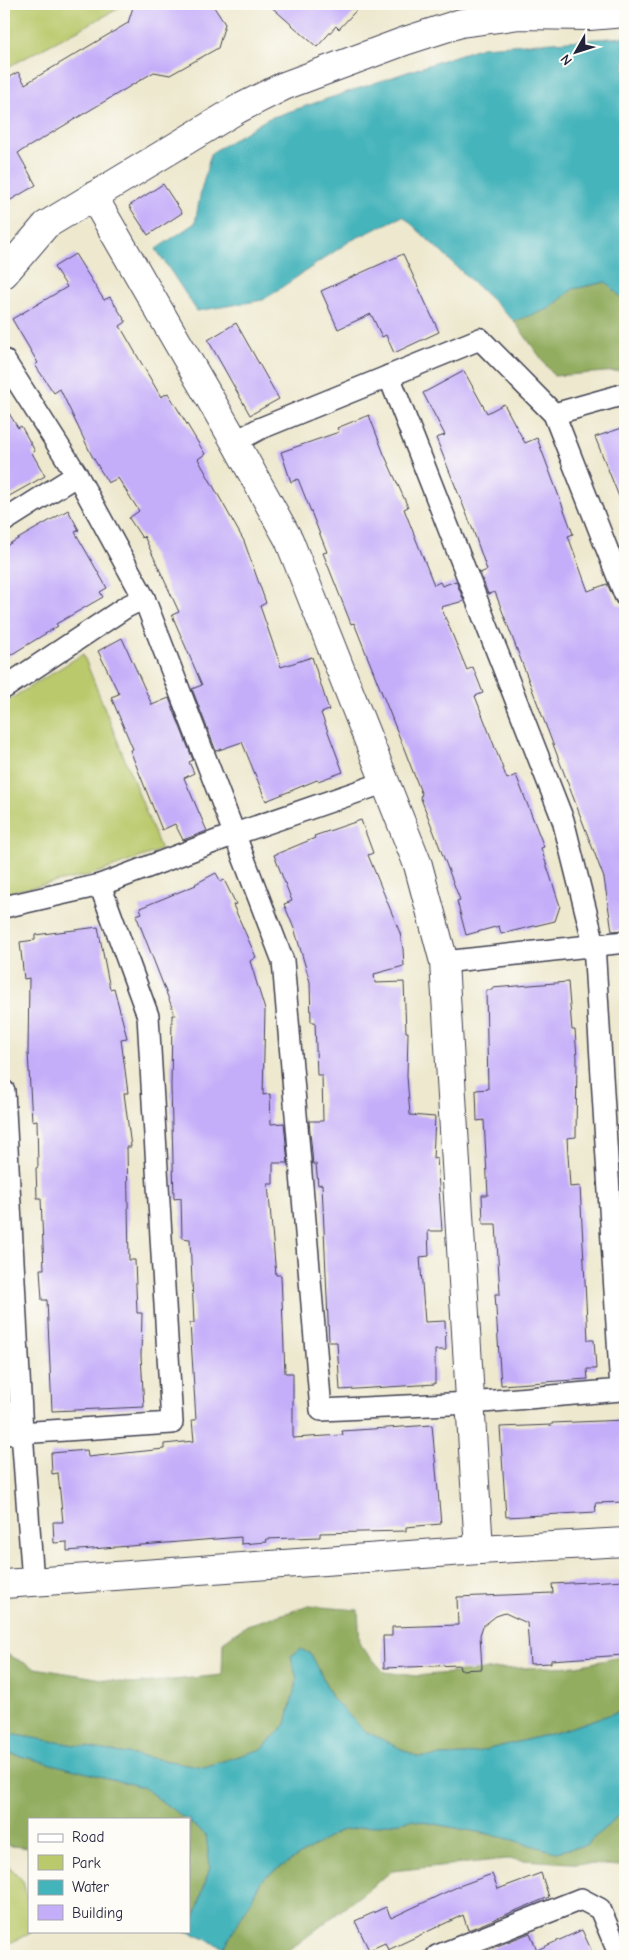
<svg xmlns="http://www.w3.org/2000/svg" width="629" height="1960" viewBox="0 0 629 1960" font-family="'Comic Neue',sans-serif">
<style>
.green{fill:#bac96c;stroke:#6e7654}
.forest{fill:#93ad60;stroke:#5a684e}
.water{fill:#44b4bb;stroke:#336b7b}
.building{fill:#c5aef9}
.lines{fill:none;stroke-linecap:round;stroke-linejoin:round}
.street-casing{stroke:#404051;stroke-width:24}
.secondary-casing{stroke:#404051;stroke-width:30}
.street{stroke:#fff;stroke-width:21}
.secondary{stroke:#fff;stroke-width:28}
</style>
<rect width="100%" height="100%" fill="#fdfcf7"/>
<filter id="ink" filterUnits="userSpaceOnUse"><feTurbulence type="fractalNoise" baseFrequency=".02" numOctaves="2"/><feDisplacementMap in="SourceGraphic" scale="10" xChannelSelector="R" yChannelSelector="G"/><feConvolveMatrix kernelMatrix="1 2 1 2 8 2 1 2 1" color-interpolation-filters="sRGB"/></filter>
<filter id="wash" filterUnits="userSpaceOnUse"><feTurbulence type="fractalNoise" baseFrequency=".0096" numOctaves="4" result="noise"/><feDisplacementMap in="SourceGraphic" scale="20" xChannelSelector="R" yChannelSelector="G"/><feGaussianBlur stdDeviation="1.12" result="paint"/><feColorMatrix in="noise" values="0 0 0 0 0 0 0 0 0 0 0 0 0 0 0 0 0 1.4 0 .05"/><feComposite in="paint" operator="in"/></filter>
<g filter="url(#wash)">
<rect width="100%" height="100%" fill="#ede8ce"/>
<!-- green -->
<g class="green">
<polygon points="4,4 120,4 118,9 4,69"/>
<polygon points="83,654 161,850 94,874 4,893 4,703"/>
<polygon points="4,1861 23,1881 29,1906 29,1931 34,1931 4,1946"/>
</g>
<!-- forest -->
<g class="forest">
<polygon points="607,282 623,300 625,300 625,368 618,371 554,376 514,321 549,309 573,289"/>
<polygon points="309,1606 358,1610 360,1645 384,1672 416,1676 496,1669 577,1666 625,1656 625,1719 618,1712 554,1733 465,1755 418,1757 365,1731 333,1699 311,1654 291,1656 297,1679 286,1724 262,1749 204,1767 4,1733 4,1653 35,1668 133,1684 222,1675 223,1642 247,1625"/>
<polygon points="4,1752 143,1787 185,1819 29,1819 29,1848 4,1845"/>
<path d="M623,1812c3,18 4,37 -2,54l-115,-7 -114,12 -110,85h-58v-8l39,-70 76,-47 73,-11 82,15 62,17 30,-7z"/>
<polygon points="189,1822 206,1835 210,1867 190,1932 184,1931 189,1931"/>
</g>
<!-- water -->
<g class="water">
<polygon points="625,37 625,300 624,300 606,282 573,289 549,309 514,321 403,216 350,241 263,300 197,311 156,249 195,223 201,191 211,153 267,119 482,47"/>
<path d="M300,1649l11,5 22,45 32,32 53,26 47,-2 89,-22 64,-21 6,6c2,31 2,63 -1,94l-37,33 -30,7 -62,-17 -82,-15 -73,11 -76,47 -39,70 -34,-16 20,-65 -4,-32 -17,-13v-3h-4l-42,-32 -139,-35v-19l200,34 58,-18 24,-25 11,-45 -6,-23z"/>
</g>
<g id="blocks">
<!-- building -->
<g class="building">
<polygon points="134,4 212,4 225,24 218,48 170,75 154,72 18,153 36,185 4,204 4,80 18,72 25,84 128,23"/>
<polygon points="268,4 362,4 339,29 336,26 317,47"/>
<polygon points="163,184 182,213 148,235 129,206"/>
<polygon points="75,254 104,300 110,297 126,322 120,326 161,397 168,393 205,454 198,459 244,541 266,603 260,606 281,667 312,657 329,710 321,713 343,772 318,781 317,780 266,801 242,742 216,751 192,689 202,685 172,615 179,612 144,536 142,538 129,518 139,511 118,478 108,483 91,454 60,389 54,393 35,365 38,363 12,319 67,287 54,267"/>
<polygon points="403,254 439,332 394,353 386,335 382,337 371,314 338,329 321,291"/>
<polygon points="236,323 279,399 250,415 208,340"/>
<polygon points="464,371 487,413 504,404 525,443 537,438 573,534 568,536 588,591 607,584 617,604 625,607 625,930 612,931 604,878 495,592 488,594 480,573 487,570 473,530 436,438 445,435 423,393"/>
<polygon points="4,405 18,428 21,426 35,451 32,453 45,476 4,499"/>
<polygon points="369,415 384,454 408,507 404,509 434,585 440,582 442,586 456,581 464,601 441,607 467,670 473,667 483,693 475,696 507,779 516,775 544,847 541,848 560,906 555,921 501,934 499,926 466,935 457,901 460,900 420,796 422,795 403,746 354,623 351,624 323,553 327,552 298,479 291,482 281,452 339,432 337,428"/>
<polygon points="625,427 625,509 624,509 595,437"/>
<polygon points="68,510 79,530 75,532 107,588 100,592 103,597 56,624 58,626 4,659 4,547"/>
<polygon points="122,638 152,705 169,698 193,760 189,762 194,773 184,778 207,831 183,840 175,824 162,830 130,750 133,749 111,697 119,694 98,651"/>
<polygon points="361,820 373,853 368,855 400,933 403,949 404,966 374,974 375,983 404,982 406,1032 408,1032 407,1076 410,1115 435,1117 433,1159 437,1158 442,1231 428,1231 429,1256 420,1257 425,1322 445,1321 446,1350 435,1350 435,1384 340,1390 337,1342 329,1342 322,1184 318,1185 316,1164 313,1164 309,1121 323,1121 322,1075 317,1075 315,1022 311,1022 310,982 295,931 284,904 292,901 274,855 315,838 314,836"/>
<polygon points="216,873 221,882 224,880 236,904 233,905 256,957 250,961 265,1010 263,1095 270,1094 271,1124 284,1123 288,1163 273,1163 273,1184 268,1184 276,1275 281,1275 285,1373 293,1373 293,1438 343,1435 342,1431 432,1425 441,1524 406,1527 406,1531 320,1533 320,1537 266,1539 267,1542 241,1544 241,1537 67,1551 67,1542 54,1543 53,1522 63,1522 58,1473 52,1474 51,1453 87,1450 88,1457 164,1449 164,1444 194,1441 192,1420 196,1420 190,1323 194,1323 190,1239 182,1238 181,1198 174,1199 171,1087 172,1015 175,1015 136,915 142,913 140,908 196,885 195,884"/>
<polygon points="98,927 110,989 114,988 127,1038 121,1039 128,1093 124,1093 131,1147 127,1147 129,1260 135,1260 137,1313 142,1313 141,1356 144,1407 52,1411 47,1300 42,1300 40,1269 44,1269 41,1198 37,1198 36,1168 38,1167 37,1120 32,1121 28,1053 29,978 24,979 20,942 35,940 35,935"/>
<polygon points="568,982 572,1030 575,1030 577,1057 576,1137 567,1138 570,1187 580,1186 588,1340 594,1340 596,1369 587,1369 588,1379 501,1385 495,1294 500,1294 496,1224 483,1224 482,1195 488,1195 484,1120 477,1121 476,1090 488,1089 486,990 492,990 492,988"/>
<polygon points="625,1420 625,1502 595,1503 596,1512 506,1517 500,1427 552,1425 552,1423"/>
<polygon points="625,1580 625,1650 623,1650 624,1655 551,1660 551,1663 530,1664 527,1623 505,1613 496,1616 483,1626 480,1635 482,1669 460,1670 459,1665 384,1668 383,1636 392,1636 392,1627 458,1625 457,1597 553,1593 552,1584"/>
<polygon points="541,1873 549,1897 468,1930 463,1915 388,1950 385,1943 369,1950 355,1921 386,1907 391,1918 459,1886 492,1874 498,1889"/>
<polygon points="582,1930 594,1956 478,1956 477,1954 530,1933 537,1950"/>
</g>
</g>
</g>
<g filter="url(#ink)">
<use href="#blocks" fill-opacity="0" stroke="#404051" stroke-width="1"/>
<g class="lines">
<!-- street casing -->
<g class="street-casing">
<g id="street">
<polyline points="4,360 77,475 144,598 283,961 321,1410 471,1403 621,1390 594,944 563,820 389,376"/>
<polyline points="554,414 625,394"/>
<polyline points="235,442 259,429 480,339 554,414 625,595"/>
<polyline points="4,521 77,475"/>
<polyline points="4,688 126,607 144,598"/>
<polyline points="4,907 100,885 235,834 386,782"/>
<polyline points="444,962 625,942"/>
<polyline points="4,1091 22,1432 33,1582"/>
<polyline points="4,1434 172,1423 148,1016 100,885"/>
<polyline points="437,1956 581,1899 600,1909 620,1956"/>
</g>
</g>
<!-- secondary casing -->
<g class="secondary-casing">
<g id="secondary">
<polyline points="93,196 235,442 289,540 418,865 444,962 479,1550"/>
<polyline points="4,274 46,225 238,109 284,86 405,41 461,23 520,15 589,16 625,13"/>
<polyline points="4,1584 479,1550 625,1542"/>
</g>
</g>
<!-- street -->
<use href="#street" class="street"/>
<!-- secondary -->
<use href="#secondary" class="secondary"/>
</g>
</g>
<!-- margin -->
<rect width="629" height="1960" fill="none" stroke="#fdfcf7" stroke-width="20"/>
<!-- legend -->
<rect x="28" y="1818" width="162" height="115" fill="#fdfcf7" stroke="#a5a5ac"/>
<rect x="38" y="1834" width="25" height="8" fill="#ffffff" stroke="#a5a5ac"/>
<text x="72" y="1842" font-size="15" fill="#22223b">Road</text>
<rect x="38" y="1855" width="25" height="15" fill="#bac96c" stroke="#a5a5ac"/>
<text x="72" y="1868" font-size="15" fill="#22223b">Park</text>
<rect x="38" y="1880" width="25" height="15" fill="#44b4bb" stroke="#a5a5ac"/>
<text x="72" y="1892" font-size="15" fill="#22223b">Water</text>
<rect x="38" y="1905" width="25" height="15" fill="#c5aef9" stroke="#a5a5ac"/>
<text x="72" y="1918" font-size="15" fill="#22223b">Building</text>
<!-- north arrow -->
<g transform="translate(576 52) rotate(231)" stroke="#fdfcf7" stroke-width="4" paint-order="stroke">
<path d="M0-4L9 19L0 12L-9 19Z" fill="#22223b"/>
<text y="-8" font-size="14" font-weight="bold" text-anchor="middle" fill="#22223b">N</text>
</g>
</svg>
